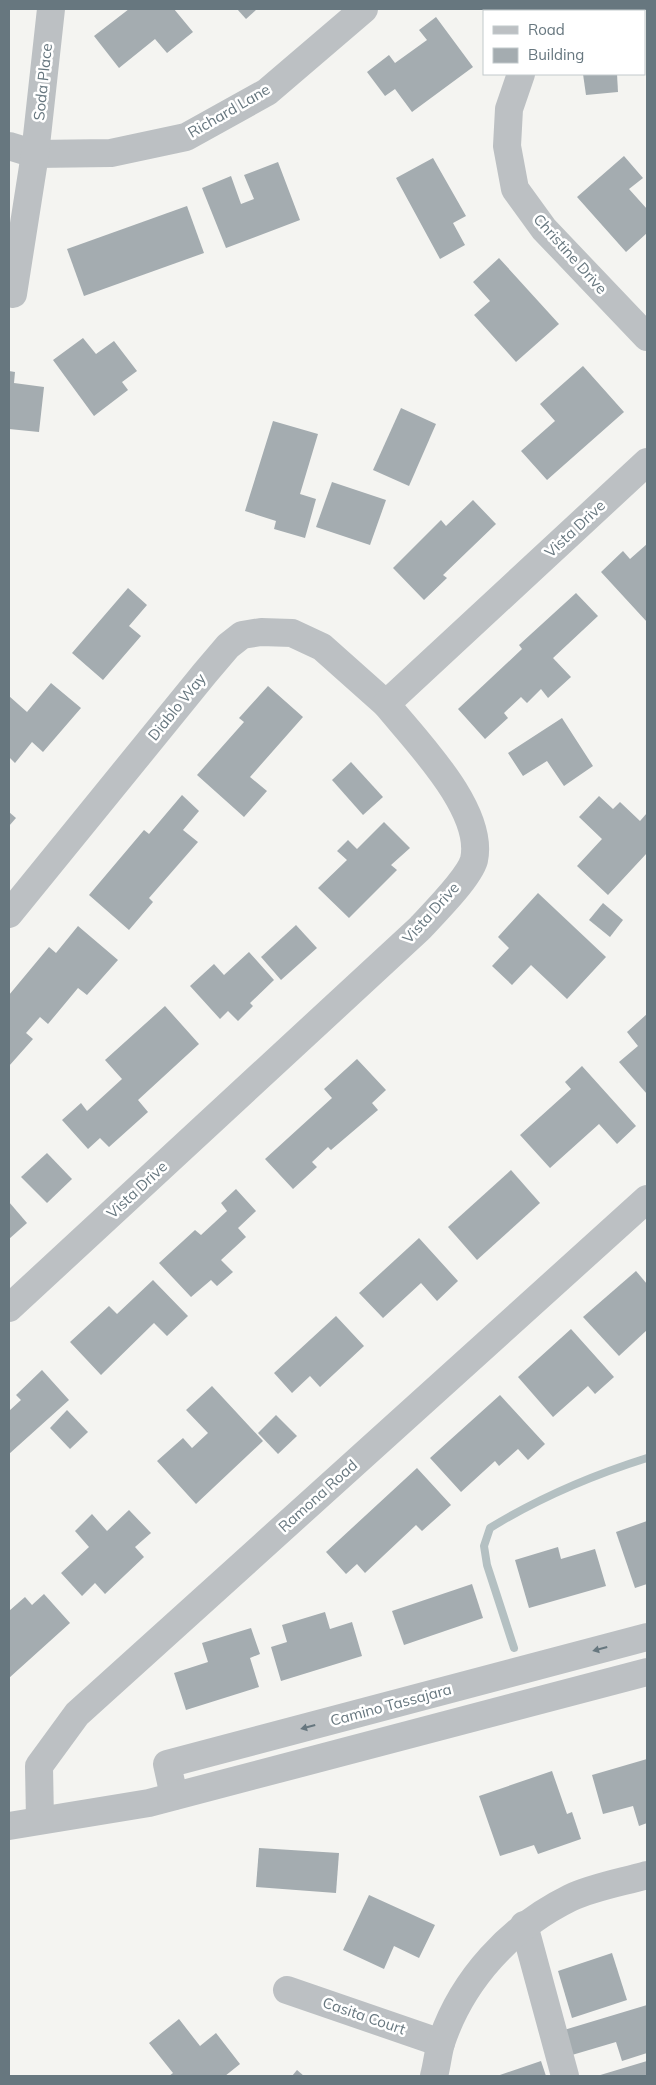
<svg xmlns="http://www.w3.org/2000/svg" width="656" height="2085" viewBox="0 0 656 2085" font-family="Mulish,sans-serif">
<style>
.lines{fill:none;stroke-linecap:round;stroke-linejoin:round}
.stream{stroke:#b4c0c2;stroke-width:8}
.building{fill:#a4acb0}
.minor{stroke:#bcc0c3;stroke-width:28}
.oneway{fill:#67777f}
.labels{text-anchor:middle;stroke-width:5;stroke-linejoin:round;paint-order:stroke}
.street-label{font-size:15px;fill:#67777f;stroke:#fff}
</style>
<rect width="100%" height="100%" fill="#f4f4f1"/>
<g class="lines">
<!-- stream -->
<path class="stream" d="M514,1648l-27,-83 -3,-19 6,-18c49,-30 103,-53 157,-70"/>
</g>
<!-- building -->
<g class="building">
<polygon points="129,9 174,9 193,32 167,53 155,39 119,68 94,36"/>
<polygon points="237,9 257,9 246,19"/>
<rect x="577" y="9" width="51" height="2"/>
<polygon points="436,17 473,67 412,112 395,89 385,96 367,72 389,55 395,63 427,40 419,30"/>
<polygon points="583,74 617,74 618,92 586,95"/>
<polygon points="624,156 643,178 629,189 647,209 647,233 626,252 577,197"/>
<polygon points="433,158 466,216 453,223 465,245 440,259 396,178"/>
<polygon points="278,162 300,220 226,248 202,188 231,176 241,204 254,199 244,175"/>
<polygon points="187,206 204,253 84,296 67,249"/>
<polygon points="499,258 559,324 516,362 474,315 490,301 473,282"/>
<polygon points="83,338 96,354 114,341 137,371 122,382 128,390 94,416 53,360"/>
<polygon points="583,366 624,412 547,480 521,451 555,421 540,404"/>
<polygon points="9,371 15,372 14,383 44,387 39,432 9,429"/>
<polygon points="401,408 436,424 409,486 373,470"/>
<polygon points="273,421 318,434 300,494 316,499 305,538 274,529 276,521 245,511"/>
<polygon points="332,482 386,500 370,545 316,527"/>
<polygon points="473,500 496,524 443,575 447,578 424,600 393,568 441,520 446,526"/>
<polygon points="647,544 647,622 601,572 623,551 630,559"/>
<polygon points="128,588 147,605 129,626 141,636 103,680 72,653"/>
<polygon points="576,593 598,616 553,658 571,677 548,698 541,689 527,703 521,697 504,713 508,718 485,739 458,709 522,649 519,645"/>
<polygon points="51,683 81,708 43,752 32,742 15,763 9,757 9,696 27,712"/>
<polygon points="268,686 303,717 250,777 267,791 244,817 197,775 244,722 239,718"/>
<polygon points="562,718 593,766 564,786 547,761 523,776 508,753"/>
<polygon points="351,762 383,797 363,815 332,780"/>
<polygon points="182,795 199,811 183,830 198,842 149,898 153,902 129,930 89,895 144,830 149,834"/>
<polygon points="599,796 613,809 620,802 640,821 647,813 647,853 608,895 577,866 602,839 579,817"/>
<polygon points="9,812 16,818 9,826"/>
<polygon points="384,822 410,848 391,865 397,870 349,918 318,888 347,860 337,851 348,840 357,849"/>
<polygon points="538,893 606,957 567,999 531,965 512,985 492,966 509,948 498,937"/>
<polygon points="603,903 623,920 610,937 589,920"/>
<polygon points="296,925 317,948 281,980 261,957"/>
<polygon points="78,926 118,960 87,995 78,988 48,1024 40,1017 26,1033 33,1039 9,1066 9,995 49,947 56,953"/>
<polygon points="249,952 274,980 250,1003 253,1006 238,1021 228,1011 220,1019 190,986 214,964 224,975"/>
<polygon points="165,1006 199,1044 138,1100 148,1112 109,1147 100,1138 88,1149 62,1120 81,1103 87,1111 122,1079 105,1060"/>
<polygon points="647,1014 647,1094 619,1062 638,1046 627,1032"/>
<polygon points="357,1059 386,1090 372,1103 378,1110 331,1150 328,1147 312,1162 317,1167 293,1189 265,1159 332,1098 324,1089"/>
<polygon points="582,1066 636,1126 617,1144 599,1124 550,1168 520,1135 571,1089 565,1082"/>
<polygon points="47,1153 72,1179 47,1203 21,1177"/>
<polygon points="511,1170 540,1203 477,1260 448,1227"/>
<polygon points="236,1189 256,1211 238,1228 246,1237 221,1260 233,1272 217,1286 211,1280 191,1297 159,1263 195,1230 201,1235 227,1211 221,1203"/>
<polygon points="9,1202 27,1223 9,1239"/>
<polygon points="419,1238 458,1281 437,1301 421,1283 383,1318 359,1293"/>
<polygon points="636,1271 647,1284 647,1330 619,1356 583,1317"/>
<polygon points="153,1280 188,1316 167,1336 154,1323 101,1375 70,1342 109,1306 117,1314"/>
<polygon points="336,1316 364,1346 320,1387 310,1376 292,1393 274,1373"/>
<polygon points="571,1329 614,1377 595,1394 588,1386 553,1417 518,1377"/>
<polygon points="42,1370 69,1400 9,1454 9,1411 21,1400 16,1395"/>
<polygon points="212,1386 263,1441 196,1504 157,1461 183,1438 192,1448 208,1433 186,1410"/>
<polygon points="500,1395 545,1444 528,1460 518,1449 499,1466 495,1461 461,1492 430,1458"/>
<polygon points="67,1410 88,1432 70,1449 50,1428"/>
<polygon points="276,1415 297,1436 278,1454 258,1433"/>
<polygon points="417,1468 451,1505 422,1531 416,1525 365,1573 357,1564 346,1574 326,1552"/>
<polygon points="129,1510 151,1533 135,1547 144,1557 105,1594 95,1583 82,1596 61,1573 89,1547 75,1531 92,1514 107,1531"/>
<polygon points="647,1521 647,1584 635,1588 616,1532"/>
<polygon points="558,1547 561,1559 595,1549 606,1586 529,1608 515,1560"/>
<polygon points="472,1584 483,1618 404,1645 392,1611"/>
<polygon points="44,1594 70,1623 9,1678 9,1611 25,1597 32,1605"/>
<polygon points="325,1612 330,1629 352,1622 362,1656 281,1681 271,1647 287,1642 282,1625"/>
<polygon points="251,1628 260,1654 250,1658 259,1687 186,1710 174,1673 208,1662 202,1643"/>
<polygon points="647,1759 647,1823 639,1826 633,1806 603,1814 592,1775"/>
<polygon points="552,1771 567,1814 572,1812 581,1839 538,1854 534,1845 500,1856 479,1796"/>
<polygon points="259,1848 339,1853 336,1893 256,1887"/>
<polygon points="369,1895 435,1925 419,1958 394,1946 384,1969 343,1950"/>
<polygon points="612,1953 627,2000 572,2018 558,1971"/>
<polygon points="647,2005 647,2053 622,2061 616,2042 572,2055 564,2030"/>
<polygon points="179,2019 200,2046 216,2033 240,2064 225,2076 169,2076 173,2073 149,2043"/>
<polygon points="541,2061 546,2076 497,2076"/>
<polygon points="647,2061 647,2076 597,2076"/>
<polygon points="297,2070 304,2076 292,2076"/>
</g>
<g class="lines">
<!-- minor -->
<g class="minor">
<polyline points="530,9 530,11"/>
<polyline points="521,74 509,109 507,146 515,189 544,229 647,337"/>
<polyline points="9,146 35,154 111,153 186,137 267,92 364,9"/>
<polyline points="13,294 35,154 51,9"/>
<polyline points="9,914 205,673 228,646 242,635 261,632 292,633 322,647 386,704"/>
<path d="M9,1308l410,-379c14,-15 50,-51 55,-69 11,-50 -58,-119 -88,-156l261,-242"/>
<polyline points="174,1796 167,1764 647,1637"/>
<polyline points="40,1820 39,1766 77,1714 647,1199"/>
<polyline points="9,1826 149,1803 647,1672"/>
<polyline points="524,1925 565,2076"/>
<polyline points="287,1990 441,2043"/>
<path d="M434,2076c3,-11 4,-23 7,-33 21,-64 70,-116 129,-145 23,-11 53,-16 77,-23"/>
</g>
</g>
<!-- one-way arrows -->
<defs><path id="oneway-solid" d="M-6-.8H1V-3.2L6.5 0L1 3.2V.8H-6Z" transform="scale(1.25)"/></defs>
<g class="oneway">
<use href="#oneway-solid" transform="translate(600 1649) rotate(165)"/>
<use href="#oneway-solid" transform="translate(308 1727) rotate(165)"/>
</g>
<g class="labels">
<!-- street labels -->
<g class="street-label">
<text transform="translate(43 82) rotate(-84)" y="5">Soda Place</text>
<text transform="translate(229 111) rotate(-30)" y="5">Richard Lane</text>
<text transform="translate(570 254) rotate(48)" y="5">Christine Drive</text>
<text transform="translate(575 529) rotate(-43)" y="5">Vista Drive</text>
<text transform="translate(177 707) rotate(-51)" y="5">Diablo Way</text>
<text transform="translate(431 913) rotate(-48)" y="5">Vista Drive</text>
<text transform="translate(137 1190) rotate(-43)" y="5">Vista Drive</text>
<text transform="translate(318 1496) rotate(-42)" y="5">Ramona Road</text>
<text transform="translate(391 1705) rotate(-15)" y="5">Camino Tassajara</text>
<text transform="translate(364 2016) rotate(19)" y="5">Casita Court</text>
</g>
</g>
<!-- border -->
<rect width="656" height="2085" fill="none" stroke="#67777f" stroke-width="20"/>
<!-- legend -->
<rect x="483" y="10" width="162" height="65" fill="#ffffff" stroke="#c2c9cc"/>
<rect x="493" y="26" width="25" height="8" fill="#bcc0c3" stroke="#c2c9cc"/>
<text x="528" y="35" font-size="15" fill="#67777f">Road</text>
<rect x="493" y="48" width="25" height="15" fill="#a4acb0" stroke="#c2c9cc"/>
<text x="528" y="60" font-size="15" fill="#67777f">Building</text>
</svg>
